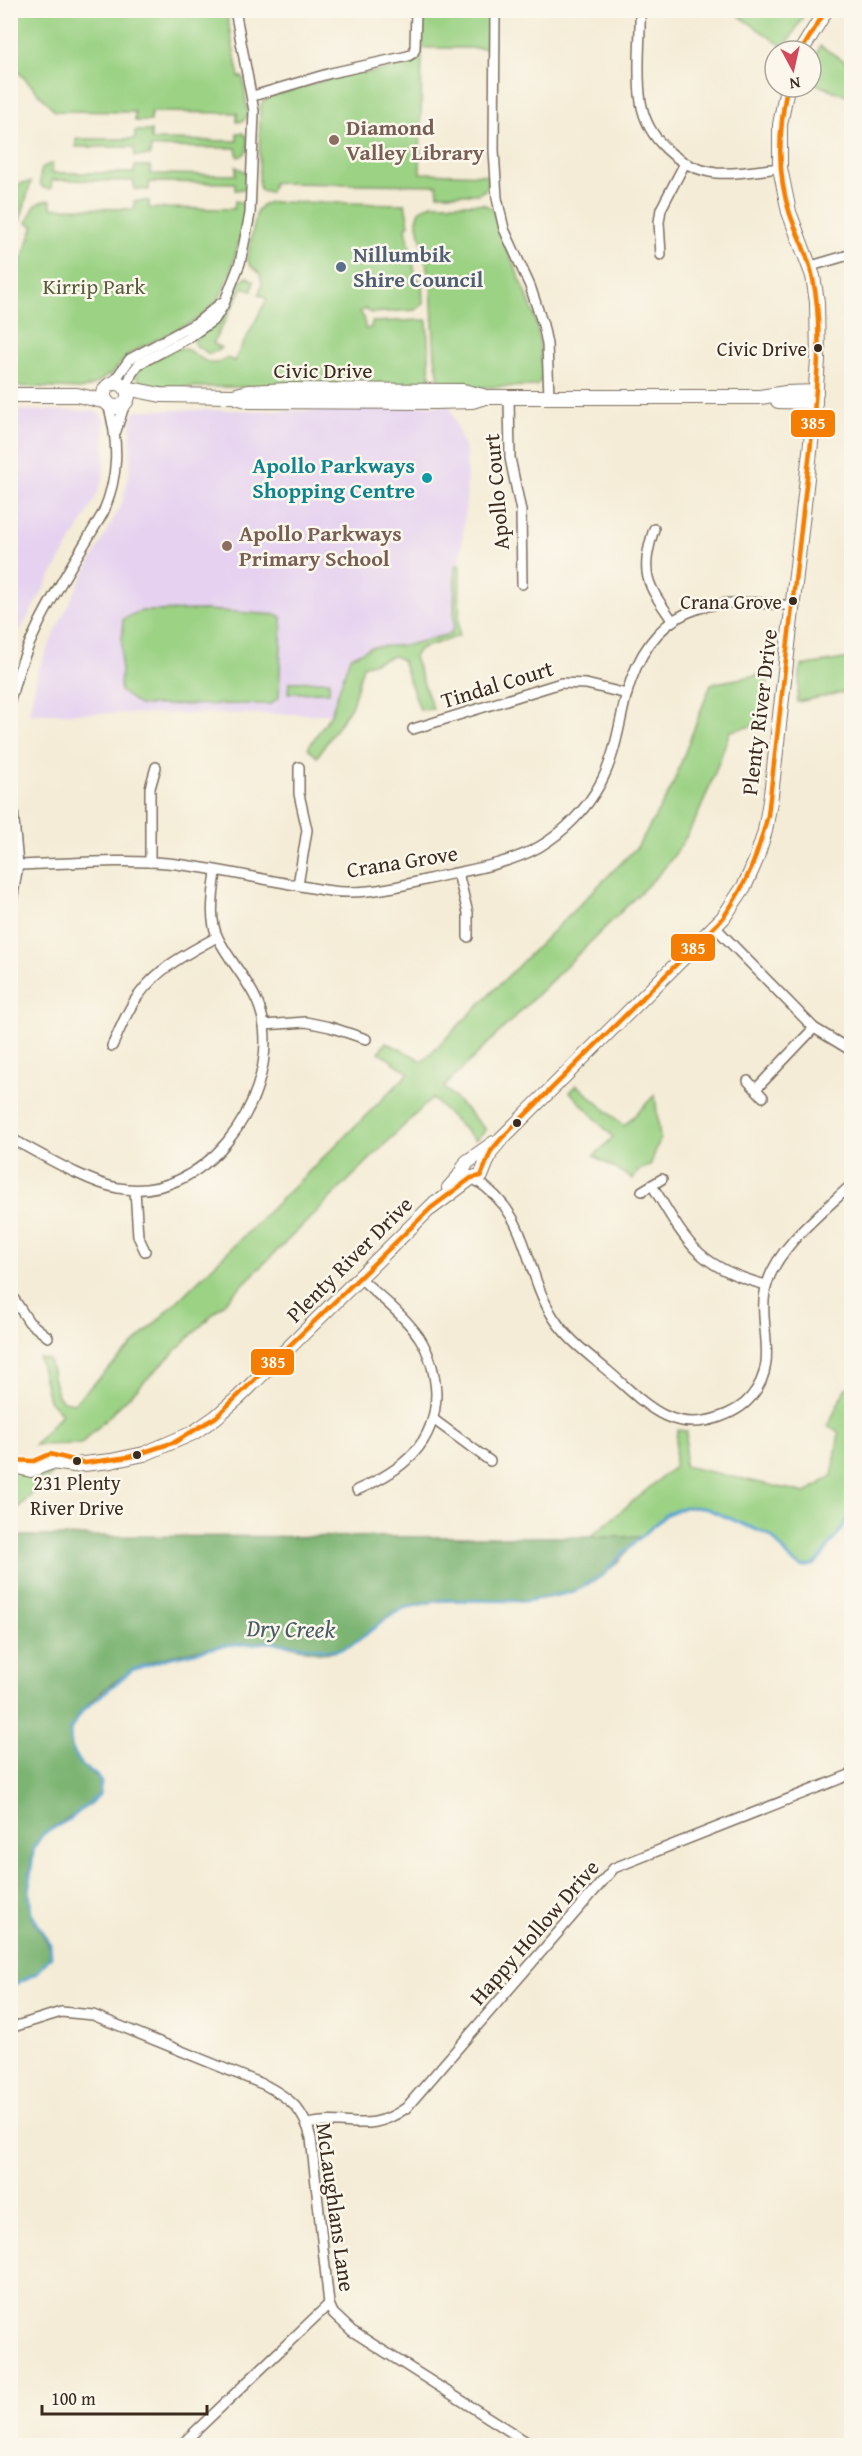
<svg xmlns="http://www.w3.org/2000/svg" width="862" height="2456" viewBox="0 0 862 2456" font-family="'Gentium Book Plus',serif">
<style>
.built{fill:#e6d2f0}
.green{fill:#9bd284;stroke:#6b7e51;stroke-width:1.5}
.forest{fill:#7cb472;stroke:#5c6f48;stroke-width:1.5}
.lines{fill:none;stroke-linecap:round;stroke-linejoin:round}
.stream{stroke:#58a3d0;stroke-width:3}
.street-casing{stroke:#7c6e5e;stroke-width:12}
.secondary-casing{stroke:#7c6e5e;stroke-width:16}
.street{stroke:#fff;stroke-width:9}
.secondary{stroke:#fff;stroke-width:14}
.bus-1-casing{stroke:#fbf7ec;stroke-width:9}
.bus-1{stroke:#f57e02;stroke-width:4.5}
.education-dot{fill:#8d6e63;stroke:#fbf7ec;stroke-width:2}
.service-dot{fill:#5c6f8a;stroke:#fbf7ec;stroke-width:2}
.bus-dot{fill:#3b2a1e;stroke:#fbf7ec;stroke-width:2}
.culture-dot{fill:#0f9aa8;stroke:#fbf7ec;stroke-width:2}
.labels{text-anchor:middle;stroke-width:5;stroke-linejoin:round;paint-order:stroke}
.bus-label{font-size:20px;fill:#3b2a1e;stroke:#fbf7ec;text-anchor:end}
.education-label{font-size:22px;font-weight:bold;fill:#785e54;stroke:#fbf7ec;text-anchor:start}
.service-label{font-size:22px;font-weight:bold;fill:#4e5e75;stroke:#fbf7ec;text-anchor:start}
.park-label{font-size:22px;fill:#585c3d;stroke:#fbf7ec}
.street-label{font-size:22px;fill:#3b2a1e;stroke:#fbf7ec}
.culture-label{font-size:22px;font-weight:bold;fill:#0d838f;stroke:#fbf7ec;text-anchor:end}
.water-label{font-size:24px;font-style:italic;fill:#475a65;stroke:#fbf7ec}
.line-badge{stroke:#fbf7ec;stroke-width:2}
.badge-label{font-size:16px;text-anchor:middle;font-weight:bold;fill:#fff}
</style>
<rect width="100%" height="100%" fill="#fbf7ec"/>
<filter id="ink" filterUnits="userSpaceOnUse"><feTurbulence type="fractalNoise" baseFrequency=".0167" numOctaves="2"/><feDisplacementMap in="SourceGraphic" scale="12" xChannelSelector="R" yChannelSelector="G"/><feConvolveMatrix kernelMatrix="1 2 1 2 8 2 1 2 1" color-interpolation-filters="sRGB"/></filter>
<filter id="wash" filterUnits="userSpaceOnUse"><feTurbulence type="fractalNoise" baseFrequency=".008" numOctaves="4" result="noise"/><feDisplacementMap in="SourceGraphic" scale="24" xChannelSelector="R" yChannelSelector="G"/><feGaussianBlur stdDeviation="1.35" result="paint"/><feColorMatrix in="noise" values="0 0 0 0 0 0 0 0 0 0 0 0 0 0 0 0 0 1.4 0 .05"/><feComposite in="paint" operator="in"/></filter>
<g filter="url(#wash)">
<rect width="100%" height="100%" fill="#f4ecd6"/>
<!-- built -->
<g class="built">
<polygon points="354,405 450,406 466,453 467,489 460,564 455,566 454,627 450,634 408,645 372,647 350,657 331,714 29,713 38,671 46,652 64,613 122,503 130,471 131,419 135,412 142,410 354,411"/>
<polygon points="11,410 91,411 99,413 104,419 105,452 103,479 93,503 11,646"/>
</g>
<!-- green -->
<g class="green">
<polygon points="24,10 230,11 226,12 239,77 243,77 248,115 243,121 237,122 237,113 151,112 151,121 135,121 135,112 55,111 11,64 11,20"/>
<path d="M421,11h2v6l66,1v30h-67l-2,125 68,2v13l-10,6h-40l-1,-9 -164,-2 -2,9 -10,-1 -2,-5 1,-78 3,-7 7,-4 84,-25 8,-2 2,4 43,-8 -1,-4 11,-5c7,-14 -2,-32 4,-46z"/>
<polygon points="804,11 805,13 785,48 732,11"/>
<polygon points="820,46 851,65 851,98 811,82 811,68"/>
<path d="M135,131h16v9l86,1v-8h6l4,4c2,9 1,18 -9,20l-2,-9 -85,-1 -1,9h-15l-1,-9h-58v-8h59z"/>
<path d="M52,164v9h82l1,-7h15v8l86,1v-8l10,5 1,11 -3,6 -9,1v-7l-86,-1v8l-15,-1v-8l-82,-1 -1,9 -8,-1 -3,-5c0,-10 0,-18 12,-19z"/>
<polygon points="31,182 20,221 11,218 11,189 22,183"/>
<path d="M51,200v8l83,1v-8h15v7l85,1 1,-8 6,1 4,8 -1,14 -13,47 -12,28 -21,20 -68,34 -18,20 -20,13 -12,3 -69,-3v-97l23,-63 -7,-3c5,-13 8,-23 24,-23z"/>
<path d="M270,202l135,2 4,20 -3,4 10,50 6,4 1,22 -7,6 -45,3 -6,-4 -5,3 4,6 1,11 6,-1 1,-6 55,-2 3,60 -3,5 -8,2h-270l-11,-4c-1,-5 -2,-9 1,-13 3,-5 36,-22 41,-22 19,1 25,26 47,10l7,3 33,-62 -8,-5 3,-10 -2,-10 -10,-9 -3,-6 10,-48 5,-6z"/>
<path d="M432,204h51l10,5c8,34 26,63 38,97 8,22 10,45 11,69l-1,6 -5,5 -86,2 -10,-4 -5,-27 -4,-71 -14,-66 3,-10z"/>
<path d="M247,277l7,4 -2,10 -9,-4 -30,56 8,5 -2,2 -10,4 -14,-9 -2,-4c12,-8 23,-17 32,-29 7,-11 9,-30 22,-35z"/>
<polygon points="460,564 459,636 419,649 414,657 433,709 420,710 402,660 394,656 363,666 352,705 317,757 308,748 331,714 350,657 372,647 408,645 450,634 454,627 455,566"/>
<polygon points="207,610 278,615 282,618 279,697 271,704 139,705 120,691 123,619 140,611"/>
<polygon points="851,658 851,691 797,702 801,666"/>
<path d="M769,673l-7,51 -32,7c-19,52 -34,104 -73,145l-213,211 42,43 -11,10 -43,-42 -351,346 -47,1 28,-31 -13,-14 -10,-42 10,2 9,36 5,5 11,2 335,-330 -30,-21 7,-10 37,19 215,-215 33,-57 40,-105z"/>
<polygon points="329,681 329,692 288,693 289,682"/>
<polygon points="577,1085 624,1126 655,1095 660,1139 650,1166 639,1170 633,1179 594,1156 613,1137 570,1092"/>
<polygon points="851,1386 851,1514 820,1559 813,1565 802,1567 794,1563 771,1536 705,1508 685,1507 667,1514 641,1537 590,1537 674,1467 677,1430 687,1431 684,1466 806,1493 832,1476 839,1433 828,1426 845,1389"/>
<polygon points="53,1467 55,1471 11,1515 11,1468"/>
</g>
<!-- forest -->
<path class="forest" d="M11,1536l579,1h51c-12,11 -27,31 -39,39 -60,43 -131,13 -195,31 -27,8 -43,36 -70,44 -21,6 -47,-8 -68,-9 -35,0 -108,11 -138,29 -21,13 -49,34 -59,56 -5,12 2,29 10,38 8,10 23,10 17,27 -6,18 -46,31 -57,44 -3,3 -7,8 -8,11 -5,12 -6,56 -2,68 5,16 18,24 19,41l-14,17 -26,14z"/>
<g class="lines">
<!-- stream -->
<polyline class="stream" points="10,1987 37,1973 51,1956 50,1944 31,1913 29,1887 34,1847 43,1834 70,1819 99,1795 101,1783 96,1774 82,1766 71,1747 70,1730 82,1711 132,1670 165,1659 222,1646 270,1642 336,1651 353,1644 387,1618 404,1608 441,1600 526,1601 573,1592 603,1575 623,1553 667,1514 685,1507 705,1508 771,1536 794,1563 802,1567 813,1565 820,1559 852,1514"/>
</g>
</g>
<g filter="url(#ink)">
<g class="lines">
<!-- street casing -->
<g class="street-casing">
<g id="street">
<polyline points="495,10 494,150 497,198 504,229 530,286 543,325 547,344 549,397"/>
<path d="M640,10c1,31 -4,62 1,92 6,37 38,66 75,71 21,2 43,-3 64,-5"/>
<polyline points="253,96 331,73 408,56 413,53 415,48 416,10"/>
<polyline points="661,255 659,222 661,209 685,163"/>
<polyline points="811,266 852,254"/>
<polyline points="112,384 130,359 198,322 221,303"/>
<polyline points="126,388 132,373 139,364 188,338 215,319 223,306 240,263 250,214 254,111 235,10"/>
<polyline points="509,397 510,458 521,511 522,584"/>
<polyline points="116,431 125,403"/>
<path d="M654,529c-14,45 -8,54 18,91"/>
<path d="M10,701c16,-69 58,-128 93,-188 16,-37 16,-71 5,-109"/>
<polyline points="413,729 561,683 586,684 627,694"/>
<polyline points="10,777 18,865 10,912"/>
<polyline points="150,862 150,788 156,767"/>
<path d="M18,865c49,-1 100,-6 149,-2 41,4 83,14 123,21 20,3 40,9 60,8 34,0 68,-11 101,-18 29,-6 61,-12 88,-27 24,-14 48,-38 61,-63 15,-27 19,-59 26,-88 25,-91 83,-101 166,-90"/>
<polyline points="458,873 468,913 468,937"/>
<polyline points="298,885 307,830 299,794 299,767"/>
<polyline points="715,927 814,1028 852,1051"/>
<polyline points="264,1025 306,1022 330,1027 366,1039"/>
<path d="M112,1046c8,-16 15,-36 26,-50 21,-29 50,-43 79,-59"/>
<polyline points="748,1081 763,1097"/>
<polyline points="756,1089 814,1028"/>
<path d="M10,1138c29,15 78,45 108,50 86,15 156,-84 146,-162 -4,-35 -31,-58 -46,-88 -10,-20 -4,-46 -2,-67"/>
<path d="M474,1179c58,36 48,88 79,138 14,22 35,37 55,54 34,29 60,63 109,47 12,-4 26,-11 34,-21 31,-37 4,-74 16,-113 11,-38 57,-73 85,-100"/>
<path d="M652,1185c35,58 45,82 114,100"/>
<polyline points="135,1190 138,1236 145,1251"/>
<polyline points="642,1191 662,1179"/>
<polyline points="10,1293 29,1322 48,1337"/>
<polyline points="433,1419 490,1461"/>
<path d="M357,1490c44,-19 79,-45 79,-97 -1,-20 -6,-39 -17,-56 -15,-22 -40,-41 -59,-59"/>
<path d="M10,2028l51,-16 32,3 172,70c26,14 39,25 46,53l18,166 4,9 19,18 181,115"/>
<path d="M308,2124c41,-9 58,12 98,-16l208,-240 238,-94"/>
<polyline points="180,2446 329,2304"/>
</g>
</g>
<!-- secondary casing -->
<g class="secondary-casing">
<g id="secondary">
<polyline points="801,51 826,10"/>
<circle cx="116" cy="395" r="12"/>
<polyline points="126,388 161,395 233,396 249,392 287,390 463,391 483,396"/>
<polyline points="10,395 77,395 107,402"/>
<polyline points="233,396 250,401 435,402 472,401 485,397 760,397 786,393 816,392"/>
<polyline points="778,401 815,402"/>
<polyline points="449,1188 459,1177 467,1162 494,1143"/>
<polyline points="431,1208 471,1178 481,1176 491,1151 501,1139 723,918 745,885 756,860 765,831 771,795 813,425 818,360 817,302 813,276 789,212 780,168 780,125 787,87"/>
<polyline points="10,1465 31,1470 52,1462 74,1465 111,1461 144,1454 193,1433 216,1417 239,1397 436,1202"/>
</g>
</g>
<!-- street -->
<use href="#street" class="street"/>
<!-- secondary -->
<use href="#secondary" class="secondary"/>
<!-- bus-1 casing -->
<g class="bus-1-casing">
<g id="bus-1">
<polyline points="801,51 826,10"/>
<path d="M10,1460l24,1 16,-7 35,9 44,-6 46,-15 41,-25 215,-209 40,-30 10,-2 10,-25 10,-12 222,-221c26,-38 33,-59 45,-103l45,-390c4,-48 10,-99 0,-146 -4,-23 -16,-44 -23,-65 -14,-42 -11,-84 -3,-127"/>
</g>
</g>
<!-- bus-1 -->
<use href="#bus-1" class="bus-1"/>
</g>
</g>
<!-- markers -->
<g class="education-dot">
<circle cx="334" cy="140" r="6"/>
<circle cx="227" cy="546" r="6"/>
</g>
<circle class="service-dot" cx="341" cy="267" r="6"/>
<g class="bus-dot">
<circle cx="818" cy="348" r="5"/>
<circle cx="793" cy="601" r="5"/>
<circle cx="517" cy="1123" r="5"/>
<circle cx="137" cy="1455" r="5"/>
<circle cx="77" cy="1461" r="5"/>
</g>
<circle class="culture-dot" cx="427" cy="478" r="6"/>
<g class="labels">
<!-- bus labels -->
<g class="bus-label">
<text x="807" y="356">Civic Drive</text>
<text x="782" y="609">Crana Grove</text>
<text x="77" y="1490" text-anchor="middle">231 Plenty<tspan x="77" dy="25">River Drive</tspan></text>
</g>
<!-- education labels -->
<g class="education-label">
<text x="346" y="135">Diamond<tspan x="346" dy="25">Valley Library</tspan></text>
<text x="239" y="541">Apollo Parkways<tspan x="239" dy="25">Primary School</tspan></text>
</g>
<!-- service labels -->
<g class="service-label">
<text x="353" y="262">Nillumbik<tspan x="353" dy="25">Shire Council</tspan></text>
</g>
<!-- park labels -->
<g class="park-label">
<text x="94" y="294">Kirrip Park</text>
</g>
<!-- street labels -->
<g class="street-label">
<text x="323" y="378">Civic Drive</text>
<text transform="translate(496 492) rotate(-95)" y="8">Apollo Court</text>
<text transform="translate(497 684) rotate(-17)" y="8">Tindal Court</text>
<text transform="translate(759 712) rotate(-83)" y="8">Plenty River Drive</text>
<text transform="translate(402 861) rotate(-9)" y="8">Crana Grove</text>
<text transform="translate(349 1259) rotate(-45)" y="8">Plenty River Drive</text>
<text transform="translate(534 1932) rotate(-49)" y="8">Happy Hollow Drive</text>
<text transform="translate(336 2207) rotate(82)" y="8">McLaughlans Lane</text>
</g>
<!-- culture labels -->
<g class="culture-label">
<text x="415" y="473">Apollo Parkways<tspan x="415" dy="25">Shopping Centre</tspan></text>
</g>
<!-- water labels -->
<g class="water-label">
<text transform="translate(291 1629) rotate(1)" y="8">Dry Creek</text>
</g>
</g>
<g class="line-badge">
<rect x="790" y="409" width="46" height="29" rx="6" fill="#f57e02"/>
<rect x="670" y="933" width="46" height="29" rx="6" fill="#f57e02"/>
<rect x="250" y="1348" width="45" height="28" rx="6" fill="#f57e02"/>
</g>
<g class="badge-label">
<text x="813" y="429">385</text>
<text x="693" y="954">385</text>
<text x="273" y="1368">385</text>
</g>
<!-- margin -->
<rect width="862" height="2456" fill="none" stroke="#fbf7ec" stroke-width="36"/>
<!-- north arrow -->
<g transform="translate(793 69) rotate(172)"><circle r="28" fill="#fbf7ec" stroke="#aea59a" stroke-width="1.5"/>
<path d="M0-4.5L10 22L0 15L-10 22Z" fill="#d1495b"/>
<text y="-9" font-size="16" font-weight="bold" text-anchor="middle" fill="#3b2a1e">N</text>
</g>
<!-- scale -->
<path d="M42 2405v9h165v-9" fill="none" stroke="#3b2a1e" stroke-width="3"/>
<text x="51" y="2405" font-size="18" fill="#3b2a1e" stroke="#fbf7ec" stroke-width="4.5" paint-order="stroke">100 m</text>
</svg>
